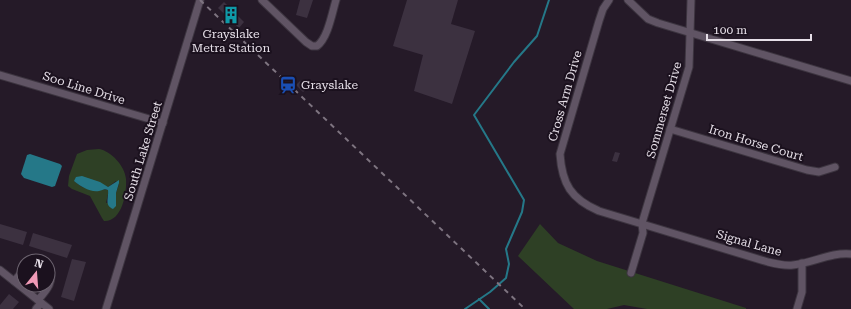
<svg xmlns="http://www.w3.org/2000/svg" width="851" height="309" viewBox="0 0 851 309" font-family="'Roboto Serif',serif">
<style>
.green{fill:#2e4025;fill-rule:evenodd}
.water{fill:#257888}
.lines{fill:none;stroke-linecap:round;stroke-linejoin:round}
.stream{stroke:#257888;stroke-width:2}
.building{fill:#3c3140}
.minor-casing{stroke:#3d3540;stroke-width:9}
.minor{stroke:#605464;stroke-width:7}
.rail{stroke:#7e7480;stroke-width:2;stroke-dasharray:5 5;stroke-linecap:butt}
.labels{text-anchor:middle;stroke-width:4;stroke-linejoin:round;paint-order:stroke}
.poi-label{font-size:12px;fill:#e6dfe8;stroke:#1b111e}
.street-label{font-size:12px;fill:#e6dfe8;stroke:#1b111e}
</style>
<rect width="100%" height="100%" fill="#251a28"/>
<!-- green -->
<g class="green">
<path d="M99,149c12,2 26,17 27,30 1,14 -4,43 -22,42l-2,-3 -12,-22 -18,-7 -4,-3 1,-10 8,-22 10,-4zM74,181l34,6 8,-6 3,3 -3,9 -1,8 -9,2 3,-13 -27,-3z"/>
<polygon points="540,224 558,243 597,261 746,308 746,309 647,309 624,305 607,309 574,309 518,256"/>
</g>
<!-- water -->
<g class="water">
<polygon points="30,154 60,164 62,166 55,186 52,187 24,178 21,174 27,155"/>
<path d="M82,176l18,6 8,5 11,-7v3l-3,10v13l-3,3c-9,-4 -4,-11 -5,-19 -4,-2 -5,0 -9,1 -8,2 -19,-5 -25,-10l2,-4z"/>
</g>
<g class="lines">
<!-- stream -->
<g class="stream">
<polyline points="479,299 489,309"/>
<polyline points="465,309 490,292 506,278 509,264 506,249 522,212 524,200 474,115 514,62 537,36 549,0"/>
</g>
</g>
<!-- building -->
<g class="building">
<polygon points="300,0 313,0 307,18 296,15"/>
<polygon points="407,0 458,0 451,24 475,31 452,104 414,91 423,55 393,46"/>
<polygon points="224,2 244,22 239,28 218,8"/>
<polygon points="300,81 308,88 303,92 296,85"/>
<polygon points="615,152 620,153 617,162 612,161"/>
<polygon points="0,224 27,232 23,245 0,238"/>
<polygon points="33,233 72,245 67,258 29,246"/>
<polygon points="72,259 86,262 74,301 61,297"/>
<polygon points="9,294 19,302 13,309 0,309 0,305"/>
</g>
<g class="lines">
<!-- minor casing -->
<g class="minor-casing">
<g id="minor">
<path d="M262,0l44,42 6,4h5c11,-8 15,-33 19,-46"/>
<path d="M609,0l-6,9 -4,12 -39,133c2,30 11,45 39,57l169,51c8,2 17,4 25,3 20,-2 38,-13 58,-11"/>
<polyline points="628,0 648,19 658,23 851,81"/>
<polyline points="0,75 163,123"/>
<polyline points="670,129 807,170 819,172 835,167"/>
<polyline points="0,270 49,309"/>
<polyline points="631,273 643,233 642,223 689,67 691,0"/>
<polyline points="14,281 24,270"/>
<path d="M38,300c8,-9 18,-20 10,-32"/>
<polyline points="36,309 41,303"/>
<polyline points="106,309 200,0"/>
<polyline points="797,309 802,292 802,263"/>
</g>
</g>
<!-- minor -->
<use href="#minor" class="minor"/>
<!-- rail -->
<polyline class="rail" points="200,0 525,309"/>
</g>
<!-- icons -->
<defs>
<g id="building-bare" transform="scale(1.38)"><path d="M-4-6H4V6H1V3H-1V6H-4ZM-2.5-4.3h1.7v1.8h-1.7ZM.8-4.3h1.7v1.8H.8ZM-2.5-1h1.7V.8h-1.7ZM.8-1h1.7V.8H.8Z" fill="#0f9aa8" stroke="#1b111e" stroke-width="2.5" paint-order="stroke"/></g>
<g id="station-bare" transform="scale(1.38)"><path d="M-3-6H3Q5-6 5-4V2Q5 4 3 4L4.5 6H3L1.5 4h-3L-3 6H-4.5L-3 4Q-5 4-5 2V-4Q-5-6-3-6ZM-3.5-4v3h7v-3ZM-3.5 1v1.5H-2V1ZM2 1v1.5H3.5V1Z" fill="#1a4fb4" stroke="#1b111e" stroke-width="2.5" paint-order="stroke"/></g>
</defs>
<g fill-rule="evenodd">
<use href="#building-bare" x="231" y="15"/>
<use href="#station-bare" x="288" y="85"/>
</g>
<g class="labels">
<!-- poi labels -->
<g class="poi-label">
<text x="231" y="38">Grayslake<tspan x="231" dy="14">Metra Station</tspan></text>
<text x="301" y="89" text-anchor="start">Grayslake</text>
</g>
<!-- street labels -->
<g class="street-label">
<text transform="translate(84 88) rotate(17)" y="4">Soo Line Drive</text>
<text transform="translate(565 96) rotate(-74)" y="4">Cross Arm Drive</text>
<text transform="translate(664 110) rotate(-74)" y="4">Sommerset Drive</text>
<text transform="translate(756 143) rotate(17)" y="4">Iron Horse Court</text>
<text transform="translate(143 151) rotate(-73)" y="4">South Lake Street</text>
<text transform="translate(749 243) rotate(16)" y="4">Signal Lane</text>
</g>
</g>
<!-- north arrow -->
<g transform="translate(36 273) rotate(17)"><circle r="19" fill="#1b111e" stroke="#6c636f"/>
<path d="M0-3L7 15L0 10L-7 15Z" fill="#f09ab7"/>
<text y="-6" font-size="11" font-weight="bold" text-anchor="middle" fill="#e6dfe8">N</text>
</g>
<!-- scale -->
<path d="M707 34v6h104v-6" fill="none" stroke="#e6dfe8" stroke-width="2"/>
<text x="713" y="34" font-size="12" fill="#e6dfe8" stroke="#1b111e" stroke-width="3" paint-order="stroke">100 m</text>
</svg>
